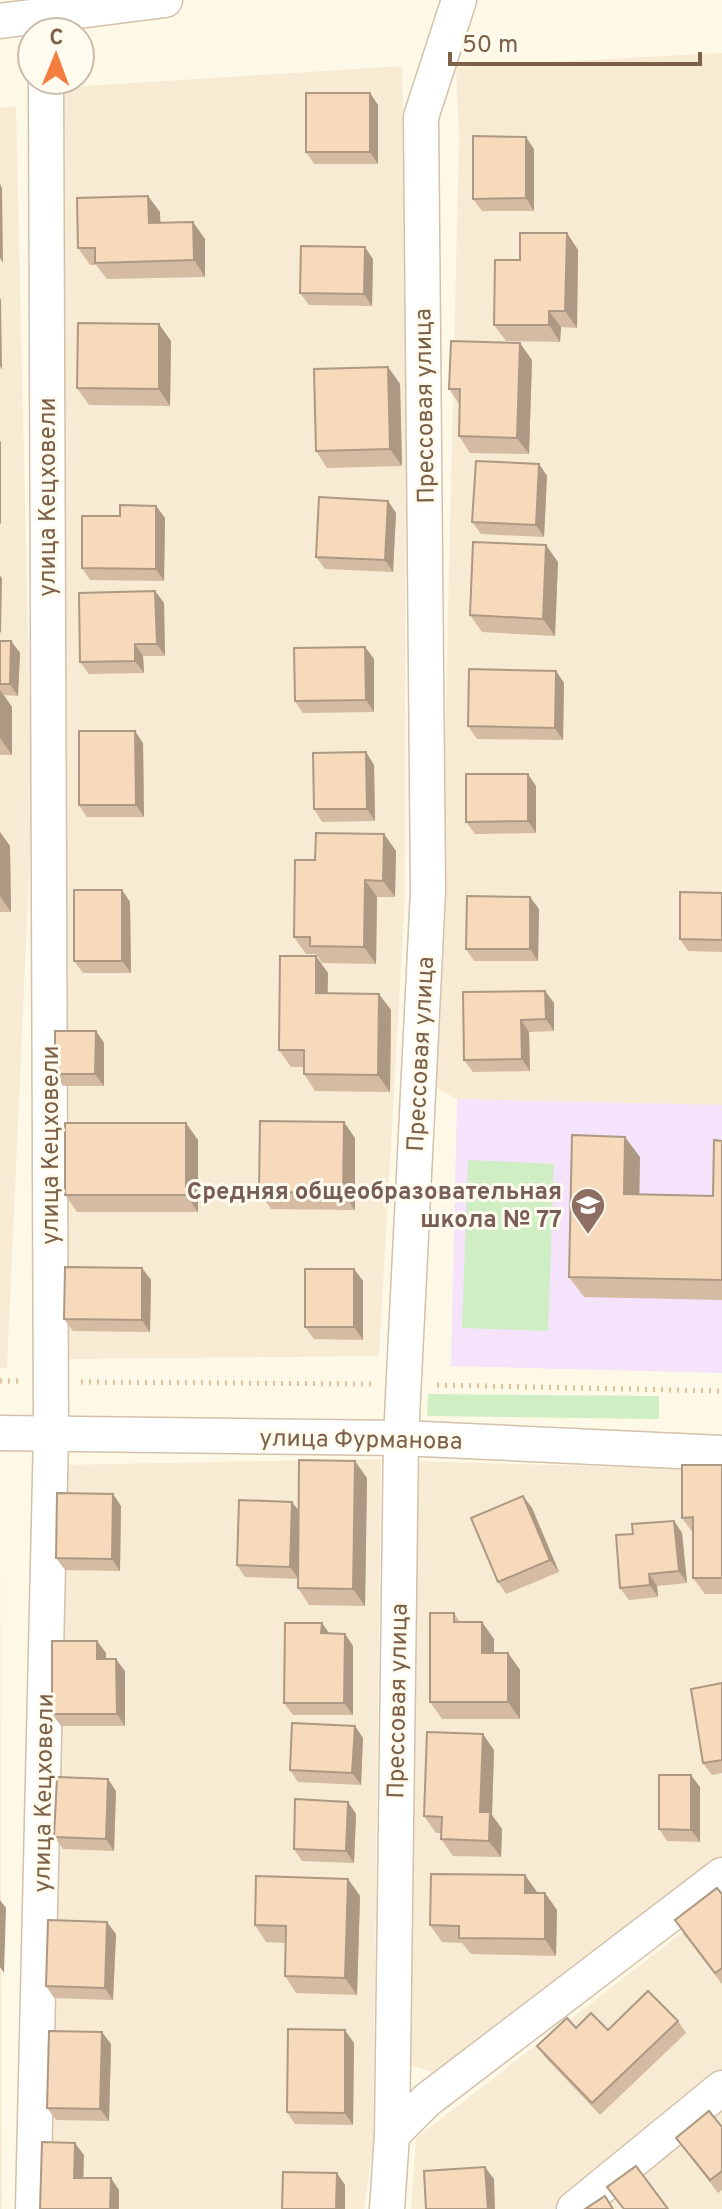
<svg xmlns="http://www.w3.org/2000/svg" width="722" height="2209" viewBox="0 0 722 2209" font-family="Overpass,sans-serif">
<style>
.residential{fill:#f7ebd4}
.education{fill:#f5e3fb}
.green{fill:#cfeec3}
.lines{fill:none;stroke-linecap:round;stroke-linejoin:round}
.minor-casing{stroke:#d3c1aa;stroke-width:37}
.path{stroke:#ddbe9d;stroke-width:5;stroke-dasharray:2 6;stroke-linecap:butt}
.minor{stroke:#fff;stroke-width:34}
.wall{fill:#d4bba1}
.shaded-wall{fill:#ad9983}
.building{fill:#f7dabb;stroke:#ad9983;stroke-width:2}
.labels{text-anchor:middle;stroke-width:6;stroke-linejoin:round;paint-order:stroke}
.street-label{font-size:24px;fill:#7c6048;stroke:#fffbef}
.education-label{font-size:24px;font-weight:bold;fill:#785e54;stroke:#fffbef;text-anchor:end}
</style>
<rect width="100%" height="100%" fill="#fef8e7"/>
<!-- residential -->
<g class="residential">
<polygon points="722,53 722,1105 457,1099 433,1086 446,703 459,138 456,67"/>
<polygon points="402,66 406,362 405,896 379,1356 68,1359 55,88"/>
<polygon points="16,106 32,810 7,1368 0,1368 0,108"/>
<polygon points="381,1459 373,2146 364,2209 45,2209 60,1465"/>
<polygon points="413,1461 722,1470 722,1860 447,2076 401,2063"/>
<polygon points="0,1475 2,2209 0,2209"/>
<polygon points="722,1902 722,2209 411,2209 416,2138"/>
</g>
<!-- education -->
<polygon class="education" points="457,1099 722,1105 722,1373 451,1366"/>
<!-- green -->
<g class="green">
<polygon points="468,1160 554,1164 548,1331 462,1328"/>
<polygon points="428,1394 659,1396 659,1419 427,1416"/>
</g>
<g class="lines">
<!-- minor casing -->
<g class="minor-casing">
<g id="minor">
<polyline points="0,21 165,0"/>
<polyline points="0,1433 401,1438 722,1453"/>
<polyline points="392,2135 427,2100 722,1875"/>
<polyline points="33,2209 51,1435 46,80"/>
<polyline points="387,2209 392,2135 401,1438 428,891 421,117 459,0"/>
<polyline points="574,2209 722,2088"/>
</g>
</g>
<!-- path -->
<g class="path">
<polyline points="0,1381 19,1381"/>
<polyline points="81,1382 371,1384"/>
<polyline points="437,1385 722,1391"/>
</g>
<!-- minor -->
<use href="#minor" class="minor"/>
</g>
<!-- wall -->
<g class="wall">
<polygon points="370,93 378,105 378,164 314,164 306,152"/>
<polygon points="534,149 534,211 482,211 473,199"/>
<polygon points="160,212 160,223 205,239 205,277 107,279 96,265 90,265 78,248"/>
<polygon points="567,233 578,250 577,328 561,327 560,342 506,341 494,325 520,260"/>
<polygon points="373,259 372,306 309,305 300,293"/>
<polygon points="171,341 170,406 89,405 77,388"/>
<polygon points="532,360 529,454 470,453 459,436 459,404 449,389"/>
<polygon points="388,367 400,384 402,466 327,468 316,451"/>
<polygon points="539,464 547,476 544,537 481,534 472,522"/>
<polygon points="388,501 396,513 393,572 325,569 316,557"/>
<polygon points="156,506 165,518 164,581 90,580 82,568 120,516"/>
<polygon points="558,562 555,636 482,632 470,615"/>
<polygon points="155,591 164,603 165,656 143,656 144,673 89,674 80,662"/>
<polygon points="0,641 11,641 20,653 18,696 4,695 12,707 12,755 0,755"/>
<polygon points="365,647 374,659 374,712 303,713 295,701"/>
<polygon points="556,671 564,683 563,740 477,739 468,726"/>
<polygon points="143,743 144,817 87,817 79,805"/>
<polygon points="366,752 374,765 375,821 322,822 314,809"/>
<polygon points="536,786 536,833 475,834 466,822"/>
<polygon points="0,832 10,846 11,912 0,912"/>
<polygon points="384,834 396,851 395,897 377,897 376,964 322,963 316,954 306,954 294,937 315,860"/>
<polygon points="122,890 130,902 131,973 83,973 74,961"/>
<polygon points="722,893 722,952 688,951 680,939"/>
<polygon points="539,909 538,961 474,961 466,949"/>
<polygon points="328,973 328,993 391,1010 390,1092 315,1091 304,1074 304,1067 291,1067 279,1050"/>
<polygon points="545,991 554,1003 554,1031 529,1032 530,1071 473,1072 464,1060"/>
<polygon points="96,1031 104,1043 104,1086 63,1086 55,1074"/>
<polygon points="355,1138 355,1210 271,1209 259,1192"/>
<polygon points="198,1140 198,1212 77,1212 65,1195"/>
<polygon points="722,1141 722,1300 584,1297 569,1277 640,1157 639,1194 713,1196"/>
<polygon points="142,1268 151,1280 150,1332 73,1331 64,1319"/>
<polygon points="354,1269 363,1281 363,1340 314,1339 305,1327"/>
<polygon points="722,1465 722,1594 705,1594 693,1578 693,1533 682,1518"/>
<polygon points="367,1478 365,1606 309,1605 298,1588 298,1579 245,1577 237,1565 292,1502 299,1511"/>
<polygon points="113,1494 121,1506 120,1571 65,1570 56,1558"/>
<polygon points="523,1496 532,1508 559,1572 506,1594 498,1582"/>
<polygon points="674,1521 682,1533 687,1583 657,1586 658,1597 629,1600 620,1588 633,1534"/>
<polygon points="454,1613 460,1622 494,1639 494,1653 508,1653 520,1670 520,1719 442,1719 430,1702"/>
<polygon points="322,1623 329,1633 345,1634 353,1646 353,1715 293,1715 284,1703"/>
<polygon points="97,1641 106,1653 106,1659 125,1671 125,1726 61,1726 52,1714"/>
<polygon points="722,1683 722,1773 712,1775 703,1763"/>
<polygon points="355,1726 363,1738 361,1785 298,1782 290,1770"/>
<polygon points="494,1750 492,1815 502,1829 501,1857 453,1856 441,1839 441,1833 436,1833 424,1816"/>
<polygon points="700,1787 700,1842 667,1841 659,1829"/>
<polygon points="116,1791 114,1851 63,1849 54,1837"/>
<polygon points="348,1802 356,1814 354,1863 302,1861 294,1849"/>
<polygon points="525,1875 537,1893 545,1893 557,1910 556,1956 471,1954 462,1943 442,1942 430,1925"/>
<polygon points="348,1879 360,1896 357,1995 296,1993 285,1976 286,1943 266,1942 255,1925"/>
<polygon points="722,1894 722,1984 683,1933"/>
<polygon points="116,1934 113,2000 54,1998 46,1986"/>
<polygon points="678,2021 686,2033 600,2115 546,2058 537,2046 576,2028 608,2030"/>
<polygon points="354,2043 353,2125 295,2124 287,2112"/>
<polygon points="111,2044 109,2121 56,2120 47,2108"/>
<polygon points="722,2127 722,2190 718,2193 676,2138"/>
</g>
<!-- shaded-wall -->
<g class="shaded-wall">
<polygon points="370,93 378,105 378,164 370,152"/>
<polygon points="526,137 534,149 534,211 526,198"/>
<polygon points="0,184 2,188 3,263 0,258"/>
<polygon points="148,196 160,212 161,240 149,223"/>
<polygon points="193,222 205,239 205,277 194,260"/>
<polygon points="567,233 578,250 577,328 565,311"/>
<polygon points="365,247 373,259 372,306 364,294"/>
<polygon points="0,298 1,300 2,370 0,366"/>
<polygon points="549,311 561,327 560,342 549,325"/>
<polygon points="159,324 171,341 170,406 159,389"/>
<polygon points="520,343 532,360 529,454 517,438"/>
<polygon points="388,367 400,384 402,466 390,449"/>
<polygon points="0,441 1,442 1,524 0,523"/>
<polygon points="539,464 547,476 544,537 536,525"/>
<polygon points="388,501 396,513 393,572 385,560"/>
<polygon points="156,506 165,518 164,581 156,569"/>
<polygon points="546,545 558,562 555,636 543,619"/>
<polygon points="0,575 2,579 1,633 0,632"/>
<polygon points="155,591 164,603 165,656 157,644"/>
<polygon points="11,641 20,653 18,696 10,684"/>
<polygon points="135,644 143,656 144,673 135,661"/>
<polygon points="365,647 374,659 374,712 366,700"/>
<polygon points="556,671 564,683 563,740 555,728"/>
<polygon points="0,690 12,707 12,755 0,738"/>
<polygon points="135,731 143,743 144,817 136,805"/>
<polygon points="366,752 374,765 375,821 367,809"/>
<polygon points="528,774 536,786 536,833 528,821"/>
<polygon points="0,832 10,846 11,912 0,896"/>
<polygon points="384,834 396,851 395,897 383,881"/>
<polygon points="365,880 377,897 376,964 364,947"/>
<polygon points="122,890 130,902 131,973 122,961"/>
<polygon points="530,897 539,909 538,961 530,949"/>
<polygon points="316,956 328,973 327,1010 316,993"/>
<polygon points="545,991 554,1003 554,1031 546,1019"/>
<polygon points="379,994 391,1010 390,1092 378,1075"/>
<polygon points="521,1020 529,1032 530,1071 522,1059"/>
<polygon points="96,1031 104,1043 104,1086 95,1074"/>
<polygon points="344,1122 355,1138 355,1210 343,1193"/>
<polygon points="186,1123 198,1140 198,1212 186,1195"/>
<polygon points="625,1137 640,1157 639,1215 624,1194"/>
<polygon points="142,1268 151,1280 150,1332 142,1320"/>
<polygon points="354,1269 363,1281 363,1340 354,1327"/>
<polygon points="355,1461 367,1478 365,1606 353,1589"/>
<polygon points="113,1494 121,1506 120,1571 112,1559"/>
<polygon points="523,1496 532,1508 559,1572 550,1560"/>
<polygon points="292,1502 301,1514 299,1579 290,1567"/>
<polygon points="674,1521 682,1533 687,1583 679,1571"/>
<polygon points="649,1574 657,1586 658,1597 650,1585"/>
<polygon points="482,1622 494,1639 494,1670 482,1653"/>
<polygon points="322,1623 330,1635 321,1633"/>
<polygon points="345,1634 353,1646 353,1715 344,1703"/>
<polygon points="97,1641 106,1653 106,1671 97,1659"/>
<polygon points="508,1653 520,1670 520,1719 508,1702"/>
<polygon points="116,1659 125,1671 125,1726 117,1714"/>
<polygon points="355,1726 363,1738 361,1785 352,1773"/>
<polygon points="483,1734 494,1750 492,1815 502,1829 501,1857 489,1841 480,1812"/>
<polygon points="691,1775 700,1787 700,1842 691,1830"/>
<polygon points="108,1779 116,1791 114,1851 106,1839"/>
<polygon points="348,1802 356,1814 354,1863 346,1851"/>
<polygon points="525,1875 537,1892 537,1910 525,1893"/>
<polygon points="348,1879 360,1896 357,1995 345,1978"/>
<polygon points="545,1893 557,1910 556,1956 545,1939"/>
<polygon points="0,1900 6,1908 4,1973 0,1967"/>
<polygon points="107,1922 116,1934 113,2000 105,1988"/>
<polygon points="345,2030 354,2043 353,2125 345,2113"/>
<polygon points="102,2032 111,2044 109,2121 100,2109"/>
<polygon points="75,2143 84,2155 83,2190 74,2178"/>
<polygon points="485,2167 494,2179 495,2209 488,2209"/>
<polygon points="337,2173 345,2185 345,2209 336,2209"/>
<polygon points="111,2178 119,2190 119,2209 110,2209"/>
</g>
<!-- building -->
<g class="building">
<rect x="306" y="93" width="64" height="59"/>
<polygon points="473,136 526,137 526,198 473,199"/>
<polygon points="148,196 149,223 193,222 194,260 95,263 95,248 78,248 77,198"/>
<polygon points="520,233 567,233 565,311 549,311 549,325 494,325 495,260 520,260"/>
<polygon points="301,246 365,247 364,294 300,293"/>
<polygon points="78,323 159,324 159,389 77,388"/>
<polygon points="451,341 520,343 517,438 459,436 460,389 449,389"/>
<polygon points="388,367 390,449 316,451 314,369"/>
<polygon points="476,461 539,464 536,525 472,522"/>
<polygon points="319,497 388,501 385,560 316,557"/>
<polygon points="120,505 156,506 156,569 82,568 82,516 120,516"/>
<polygon points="473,542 546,545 543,619 470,615"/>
<polygon points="155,591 157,644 135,644 135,661 80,662 79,593"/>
<polygon points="0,641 11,641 10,684 0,684"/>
<polygon points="365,647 366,700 295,701 294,648"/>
<polygon points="469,669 556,671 555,728 468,726"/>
<polygon points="79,731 135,731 136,805 79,805"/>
<polygon points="366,752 367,809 314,809 313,753"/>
<polygon points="466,774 528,774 528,821 466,822"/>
<polygon points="316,833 384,834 383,881 365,880 364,947 310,946 310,937 294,937 295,860 315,860"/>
<rect x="74" y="890" width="48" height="71"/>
<polygon points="680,892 722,893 722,940 680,939"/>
<polygon points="467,896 530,897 530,949 466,949"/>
<polygon points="280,956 316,956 316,993 379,994 378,1075 304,1074 304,1050 279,1050"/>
<polygon points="545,991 546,1019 521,1020 522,1059 464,1060 463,992"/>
<polygon points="55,1031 96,1031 95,1074 55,1074"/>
<polygon points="260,1121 344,1122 343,1193 259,1192"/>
<rect x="65" y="1123" width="121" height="72"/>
<polygon points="572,1135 625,1137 624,1194 713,1196 714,1140 722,1141 722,1280 569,1277"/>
<polygon points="65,1267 142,1268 142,1320 64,1319"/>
<rect x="305" y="1269" width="49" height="58"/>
<polygon points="299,1460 355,1461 353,1589 298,1588"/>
<polygon points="682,1465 722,1465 722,1578 693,1578 693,1517 682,1518"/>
<polygon points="57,1493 113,1494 112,1559 56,1558"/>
<polygon points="523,1496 550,1560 498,1582 471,1518"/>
<polygon points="239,1500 292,1502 290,1567 237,1565"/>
<polygon points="674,1521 679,1571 649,1574 650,1585 620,1588 616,1535 633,1534 632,1524"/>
<polygon points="430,1613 454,1613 454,1622 482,1622 482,1653 508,1653 508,1702 430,1702"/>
<polygon points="285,1623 322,1623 321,1633 345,1634 344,1703 284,1703"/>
<polygon points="52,1641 97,1641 97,1659 116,1659 117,1714 52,1714"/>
<polygon points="722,1683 722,1760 703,1763 691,1689"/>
<polygon points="292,1723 355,1726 352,1773 290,1770"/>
<polygon points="427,1732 483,1734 480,1812 490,1812 489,1841 441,1839 442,1817 424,1816"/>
<polygon points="659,1775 691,1775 691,1830 659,1829"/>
<polygon points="57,1777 108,1779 106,1839 54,1837"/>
<polygon points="295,1799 348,1802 346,1851 294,1849"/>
<polygon points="431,1874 525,1875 525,1893 545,1893 545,1939 459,1938 459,1926 430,1925"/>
<polygon points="256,1876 348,1879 345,1978 285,1976 286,1926 255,1925"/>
<polygon points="717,1888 722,1894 722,1968 715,1973 675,1920"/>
<polygon points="48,1920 107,1922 105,1988 46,1986"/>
<polygon points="648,1991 678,2021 592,2103 537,2046 567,2018 576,2028 591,2013 608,2030"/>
<polygon points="288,2029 345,2030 345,2113 287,2112"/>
<polygon points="49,2031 102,2032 100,2109 47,2108"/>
<polygon points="709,2111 722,2127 722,2171 710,2180 676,2138"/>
<polygon points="42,2142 75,2143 74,2178 111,2178 110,2209 40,2209"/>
<polygon points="636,2166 668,2209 624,2209 607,2187"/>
<polygon points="485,2167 488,2209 426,2209 424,2171"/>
<polygon points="283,2172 337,2173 336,2209 282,2209"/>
<polygon points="605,2196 613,2209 585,2209"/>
</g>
<!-- icons -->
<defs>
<g id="school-pin" transform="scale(1.8)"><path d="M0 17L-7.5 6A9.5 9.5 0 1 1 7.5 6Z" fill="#8d6e63" stroke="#fffbef"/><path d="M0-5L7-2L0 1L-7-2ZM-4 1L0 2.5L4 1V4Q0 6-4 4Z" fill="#fff"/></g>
</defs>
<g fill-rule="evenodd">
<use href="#school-pin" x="588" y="1205"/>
</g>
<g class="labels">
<!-- street labels -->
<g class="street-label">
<text transform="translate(424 406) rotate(-91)" y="8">Прессовая улица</text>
<text transform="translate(47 497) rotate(-90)" y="8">улица Кецховели</text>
<text transform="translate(420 1054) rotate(-87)" y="8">Прессовая улица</text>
<text transform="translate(50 1145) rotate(-90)" y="8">улица Кецховели</text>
<text transform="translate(361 1439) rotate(1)" y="8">улица Фурманова</text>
<text transform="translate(397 1701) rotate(-89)" y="8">Прессовая улица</text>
<text transform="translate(43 1793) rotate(-89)" y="8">улица Кецховели</text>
</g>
<!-- education labels -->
<g class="education-label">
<text x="562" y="1199">Средняя общеобразовательная<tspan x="562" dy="28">школа № 77</tspan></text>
</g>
</g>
<!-- north arrow -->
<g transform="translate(56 56) rotate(1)"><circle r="38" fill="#fffbef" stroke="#cbbdac" stroke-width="2"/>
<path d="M0-6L14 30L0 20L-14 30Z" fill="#f47e40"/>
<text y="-12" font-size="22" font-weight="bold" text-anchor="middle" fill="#7c6048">С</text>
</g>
<!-- scale -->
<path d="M450 52v12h250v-12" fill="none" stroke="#7c6048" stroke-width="4"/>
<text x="462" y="52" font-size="24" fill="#7c6048" stroke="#fffbef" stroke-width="6" paint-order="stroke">50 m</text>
</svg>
